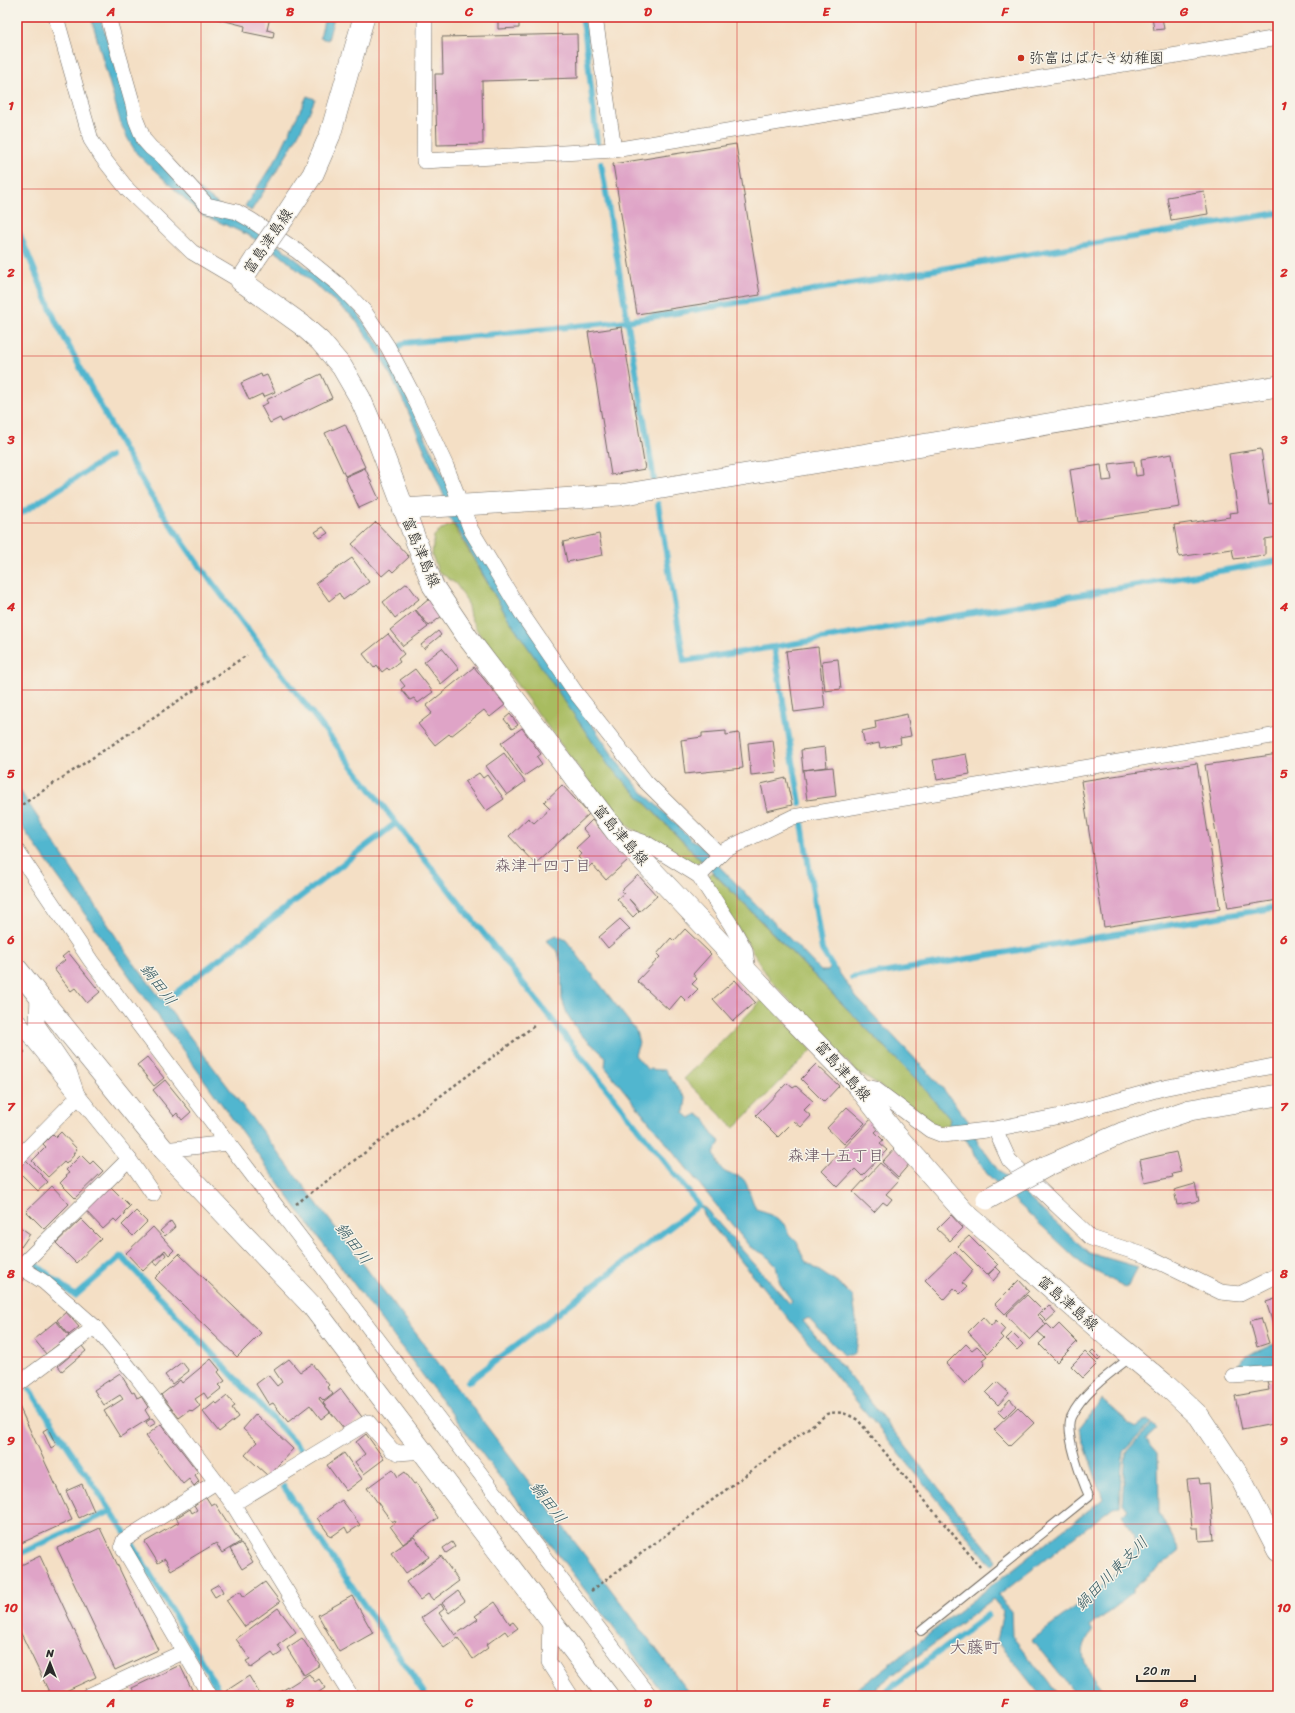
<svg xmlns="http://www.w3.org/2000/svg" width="1295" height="1713" viewBox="0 0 1295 1713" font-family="Sriracha,'Klee One',sans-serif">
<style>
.green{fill:#a8bc61;stroke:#6a7446}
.water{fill:#51b6cf;stroke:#3e707d}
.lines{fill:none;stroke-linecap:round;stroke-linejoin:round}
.stream{stroke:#51b6cf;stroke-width:6}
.building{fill:#dfa4c7}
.lane-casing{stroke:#716a61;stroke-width:10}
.street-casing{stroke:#716a61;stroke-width:16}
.secondary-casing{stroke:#716a61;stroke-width:22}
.path{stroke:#716a61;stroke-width:2.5;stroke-dasharray:3 3;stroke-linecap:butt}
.lane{stroke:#fff;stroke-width:8}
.street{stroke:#fff;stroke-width:15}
.secondary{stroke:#fff;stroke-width:21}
.secondary-bridge-casing{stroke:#716a61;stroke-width:22;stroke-linecap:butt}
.secondary-bridge{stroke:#fff;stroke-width:21}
.grid{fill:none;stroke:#d62828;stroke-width:1;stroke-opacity:0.55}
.poi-dot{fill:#c8321e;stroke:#f7f3e8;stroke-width:1.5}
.labels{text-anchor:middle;stroke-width:3;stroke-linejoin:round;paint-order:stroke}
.poi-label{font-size:15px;fill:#2b2b2b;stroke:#f7f3e8;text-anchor:start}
.street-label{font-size:15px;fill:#2b2b2b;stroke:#f7f3e8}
.neighbourhood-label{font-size:16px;fill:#6a5562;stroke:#f7f3e8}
.water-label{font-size:16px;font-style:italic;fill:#385c64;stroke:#f7f3e8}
.quarter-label{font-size:17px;fill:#6a5562;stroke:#f7f3e8}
.neatline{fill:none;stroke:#d62828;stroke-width:1.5}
.grid-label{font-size:13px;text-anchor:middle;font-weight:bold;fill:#d62828}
</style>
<rect width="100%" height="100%" fill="#f7f3e8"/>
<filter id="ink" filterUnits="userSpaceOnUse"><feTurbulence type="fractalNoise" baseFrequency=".025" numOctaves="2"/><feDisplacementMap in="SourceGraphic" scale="8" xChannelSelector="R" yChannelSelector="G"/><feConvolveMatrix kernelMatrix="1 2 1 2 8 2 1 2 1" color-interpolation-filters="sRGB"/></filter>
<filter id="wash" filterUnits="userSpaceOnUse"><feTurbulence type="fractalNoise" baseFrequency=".012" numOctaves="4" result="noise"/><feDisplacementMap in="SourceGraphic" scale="16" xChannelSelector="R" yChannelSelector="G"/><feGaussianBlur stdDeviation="0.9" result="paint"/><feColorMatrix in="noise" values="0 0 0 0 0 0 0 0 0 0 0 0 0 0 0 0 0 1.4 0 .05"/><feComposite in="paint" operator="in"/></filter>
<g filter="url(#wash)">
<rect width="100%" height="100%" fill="#f4dfc5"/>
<!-- green -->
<g class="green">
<polygon points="453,524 506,615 609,766 701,861 696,864 685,863 625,824 573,761 478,632 470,617 467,601 456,584 438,571 432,555 434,536 440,530"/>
<polygon points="712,872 917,1080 950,1119 949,1125 939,1126 926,1122 878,1085 856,1071 770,980 709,881 708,877"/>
<polygon points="763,999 812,1050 734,1128 684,1079"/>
</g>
<!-- water -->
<g class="water">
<polygon points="91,17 100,17 139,142 237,219 283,249 336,291 359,315 390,361 453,497 593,726 618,763 639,788 691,839 710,853 720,867 821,971 828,971 830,968 836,968 856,997 940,1085 969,1122 978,1142 998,1170 1089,1253 1138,1267 1127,1288 1083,1265 987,1174 967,1141 949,1125 950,1119 917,1080 609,766 506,615 460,533 448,516 444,496 405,404 382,359 354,318 279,254 248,235 201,214 137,154 128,139 121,124"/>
<polygon points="325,17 334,17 328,40 320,38"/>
<path d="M307,96l8,3c-16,40 -40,75 -64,112l-6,-5 34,-52z"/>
<polygon points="17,786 130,958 692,1696 665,1696 295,1206 17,820"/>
<path d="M556,935l10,5 70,91 3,12 -4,12 12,14 18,1 21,29 -2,14 6,5 7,-4 9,6 6,14 9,8 -7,11c3,8 6,19 16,21 6,2 10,1 14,6 4,5 8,21 12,29l10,3 18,12 5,10 8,8 4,11 5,9 36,24 11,11 5,38 -2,18 -5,2h-7l-36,-37 -5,3 46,54 148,186 -5,5 -288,-350 -5,-11 6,3 85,96 2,-3 -12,-17 -4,-18 -10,-11 -16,-8 -145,-180 1,-10 -26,-23 -13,-20 -5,-15 -1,-35 -3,-12 -12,-11z"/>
<path d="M1278,1343v24l-46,3c17,-17 23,-20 46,-27z"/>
<polygon points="1102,1399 1135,1428 1147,1420 1151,1423 1123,1452 1119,1506 1113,1507 998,1596 1011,1610 1012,1636 1059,1696 1041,1696 997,1641 1003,1611 993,1599 865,1696 849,1696 1103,1499 1079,1428"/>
<path d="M1152,1424l5,5 -11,10 12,14 1,59 20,39 -46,38v4l-43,34 3,5c-23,23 0,45 15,64h-31l-45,-56c21,-16 97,-69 102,-92 3,-13 -6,-23 -12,-33l5,-7 -5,-4 4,-52z"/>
</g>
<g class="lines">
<!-- stream -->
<g class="stream">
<polyline points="582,17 585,34 597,143"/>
<polyline points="601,163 654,479"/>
<polyline points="17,228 56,322 123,448 151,496 198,564 396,823 699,1205 468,1382"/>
<polyline points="398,348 405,343 627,321 1278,213"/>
<polyline points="658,504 684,661 774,647 800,803"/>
<polyline points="17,516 110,456"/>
<polyline points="774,647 1278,561"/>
<polyline points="802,823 822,950 833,968 832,975"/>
<polyline points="852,978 1278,907"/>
<polyline points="164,1002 396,823"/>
<polyline points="17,1253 22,1256"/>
<polyline points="34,1263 75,1296 121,1256 303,1451"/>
<polyline points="17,1371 18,1372"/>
<polyline points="30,1390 125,1532"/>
<polyline points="284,1487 426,1696"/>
<polyline points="133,1545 222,1696"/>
<polyline points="17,1555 111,1511"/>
<polyline points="880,1696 988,1615"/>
</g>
</g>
<g id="blocks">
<!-- building -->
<g class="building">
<polygon points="210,17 270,17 267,30 274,32 273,38 244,32 245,26"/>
<polygon points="456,17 491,17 491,18 456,19"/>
<polygon points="498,17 519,17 519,28 498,29"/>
<polygon points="1152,17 1162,17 1164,29 1154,30"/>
<polygon points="577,34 578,78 482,81 483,144 437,145 435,74 443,74 442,37"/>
<polygon points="736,144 760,295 637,314 613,164"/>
<polygon points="1204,191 1208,214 1171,220 1167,197"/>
<polygon points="622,327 645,469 611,475 588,332"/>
<polygon points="261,374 262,377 267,375 275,392 263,397 262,394 249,400 241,383"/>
<polygon points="321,374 332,398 282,422 280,418 270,423 261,406 268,403 266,400"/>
<polygon points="345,424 365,467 345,476 325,433"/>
<polygon points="1261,449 1269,504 1275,503 1278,525 1278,537 1265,539 1265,555 1234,559 1232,549 1179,557 1174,525 1230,517 1229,513 1238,512 1229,454"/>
<polygon points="1172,454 1180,507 1078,522 1070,470 1101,465 1103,481 1112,480 1109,464 1134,461 1136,476 1143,475 1141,459"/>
<polygon points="365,468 379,499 359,508 345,477"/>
<polygon points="376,522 409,557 393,572 390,569 382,576 352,544"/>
<polygon points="323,527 328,533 320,538 315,532"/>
<polygon points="599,534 603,555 567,562 563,542"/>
<polygon points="352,558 369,582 343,600 339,593 329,601 316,583"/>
<polygon points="407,583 419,599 395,618 383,602"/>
<polygon points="429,599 442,616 429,626 416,610"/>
<polygon points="415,610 428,627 403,646 390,630"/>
<polygon points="438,631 441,635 424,649 421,645"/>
<polygon points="388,634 404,654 398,659 400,662 389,670 387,668 382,672 377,665 374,668 363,654"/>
<polygon points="818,647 825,708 794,712 786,651"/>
<polygon points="442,648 459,669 441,684 424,662"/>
<polygon points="838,659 841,689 825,691 822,661"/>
<polygon points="474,667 505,705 490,717 484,710 451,736 449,734 435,745 418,724 432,713 426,706"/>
<polygon points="415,669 433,692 418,703 414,698 410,700 401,689 405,686 400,680"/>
<polygon points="510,714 518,725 512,729 504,719"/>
<polygon points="907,714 911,736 900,738 901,744 880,748 879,743 865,746 862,731 876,728 875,721"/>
<polygon points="522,728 541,754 537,757 542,764 524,776 501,743"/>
<polygon points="726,731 726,735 739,733 743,768 685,774 681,740 702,737 702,733"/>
<polygon points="773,740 777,772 751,775 748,743"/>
<polygon points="825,747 827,767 803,770 801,750"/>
<polygon points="504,753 525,782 507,795 486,766"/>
<polygon points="966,754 970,774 937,780 933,760"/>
<polygon points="1278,754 1278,900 1228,908 1205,765"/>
<polygon points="1197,763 1220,909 1104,927 1081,781"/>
<polygon points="833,767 836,796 807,800 803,770"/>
<polygon points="479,773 483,778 487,775 504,799 486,811 465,782"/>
<polygon points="786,778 792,805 767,811 761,784"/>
<polygon points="562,785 589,814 535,864 509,836 528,818 534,823 550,808 544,802"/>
<polygon points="592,820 628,860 606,880 592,864 588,868 578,857 582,854 576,848 589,836 583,829"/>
<polygon points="638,875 657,896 640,911 629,899 639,911 633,917 617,899 624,893 621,891"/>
<polygon points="620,919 630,929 608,948 599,937"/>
<polygon points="685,929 711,954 693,974 697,979 692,984 698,989 686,1001 681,996 669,1010 637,981 660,957 657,954 671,938 674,941"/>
<polygon points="68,952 100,992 87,1003 75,988 71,991 54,969 65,960 62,957"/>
<polygon points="735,980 755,1002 733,1021 713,999"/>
<polygon points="17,1043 25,1052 17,1060"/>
<polygon points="147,1057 164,1078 154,1086 137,1065"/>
<polygon points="816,1064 839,1086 824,1102 801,1079"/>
<polygon points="165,1080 191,1112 182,1120 177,1113 174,1116 153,1090"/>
<polygon points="787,1083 793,1088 796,1086 813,1101 804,1110 811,1116 801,1127 794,1121 778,1137 756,1115"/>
<polygon points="847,1107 865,1123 844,1144 827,1128"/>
<polygon points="873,1117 882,1126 875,1132 883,1140 880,1144 887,1150 862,1176 855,1169 838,1187 822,1171"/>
<polygon points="61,1132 77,1149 73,1154 74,1155 66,1164 64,1162 48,1177 32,1161 46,1147 43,1144 53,1134 56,1137"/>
<polygon points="896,1147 911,1162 898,1177 882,1162"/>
<polygon points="1176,1152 1181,1172 1172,1174 1173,1177 1145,1183 1140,1160"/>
<polygon points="81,1155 90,1164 93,1161 103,1171 75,1198 60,1183 67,1176 66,1175 69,1173 66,1170"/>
<polygon points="26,1160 48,1182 38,1191 17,1170"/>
<polygon points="880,1163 899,1180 886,1194 892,1199 887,1205 883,1202 874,1212 853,1192"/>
<polygon points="108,1184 130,1206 124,1212 125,1214 117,1222 114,1219 103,1229 83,1208"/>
<polygon points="1195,1184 1199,1201 1177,1205 1174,1190"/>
<polygon points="52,1186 69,1204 44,1229 26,1211"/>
<polygon points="136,1211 147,1222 133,1236 122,1225"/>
<polygon points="951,1215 963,1228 950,1241 937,1229"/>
<polygon points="81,1219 101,1239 76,1263 56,1243"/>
<polygon points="171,1221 175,1227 165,1236 160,1231"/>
<polygon points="17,1225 30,1234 21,1247 17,1244"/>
<polygon points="153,1227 174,1250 169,1255 165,1250 143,1271 126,1253"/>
<polygon points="969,1236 998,1265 987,1275 958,1246"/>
<polygon points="955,1251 973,1270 962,1283 967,1287 960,1294 954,1288 944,1299 925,1280"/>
<polygon points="164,1252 166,1255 157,1265 153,1262"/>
<polygon points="179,1254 261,1333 237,1357 155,1278"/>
<polygon points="996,1267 1001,1272 993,1281 988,1275"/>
<polygon points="17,1271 25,1276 17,1290"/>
<polygon points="1019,1280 1029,1291 1005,1314 995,1304"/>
<polygon points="1027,1295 1042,1310 1037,1315 1046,1324 1030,1340 1006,1315"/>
<polygon points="1278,1298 1278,1339 1266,1302"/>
<polygon points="1049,1305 1056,1313 1047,1321 1040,1314"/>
<polygon points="66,1312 79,1327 69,1335 57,1320"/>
<polygon points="983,1317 991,1326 996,1320 1005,1329 1000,1335 1003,1338 988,1353 968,1332"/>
<polygon points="1261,1318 1269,1343 1257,1347 1250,1321"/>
<polygon points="56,1321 69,1336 46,1354 34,1339"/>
<polygon points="1047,1324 1053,1330 1059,1324 1077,1342 1057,1362 1039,1344 1045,1338 1038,1332"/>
<polygon points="1012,1333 1023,1344 1017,1350 1006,1339"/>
<polygon points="966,1344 972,1350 977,1346 987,1356 982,1360 985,1364 965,1384 946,1364"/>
<polygon points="82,1346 86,1351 62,1371 58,1366"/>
<polygon points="1093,1350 1101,1358 1098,1361 1090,1353"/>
<polygon points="1085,1352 1097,1364 1083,1378 1071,1366"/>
<polygon points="211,1359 220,1370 218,1372 225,1381 219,1385 222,1388 208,1399 204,1393 195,1399 200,1406 192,1412 190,1410 179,1418 161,1395 180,1380 182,1383"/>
<polygon points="289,1359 300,1372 312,1364 329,1385 327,1387 333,1394 324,1401 320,1397 319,1399 330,1412 321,1419 310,1405 288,1422 273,1403 269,1405 256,1384 268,1375 277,1386 282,1382 274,1370"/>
<polygon points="182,1362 189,1371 172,1384 165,1375"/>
<polygon points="120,1373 132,1393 134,1392 137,1398 141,1396 148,1407 145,1410 150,1418 120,1437 104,1411 123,1399 120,1395 104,1405 94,1390"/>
<polygon points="1278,1379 1278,1423 1242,1430 1235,1396 1269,1390 1267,1381"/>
<polygon points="997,1382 1009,1393 998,1405 986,1393"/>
<polygon points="341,1389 362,1417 345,1430 323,1403"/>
<polygon points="227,1396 235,1406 232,1408 238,1417 219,1432 203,1412 215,1402 217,1404"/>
<polygon points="1010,1399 1016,1406 1004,1418 998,1412"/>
<polygon points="17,1402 72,1520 17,1545"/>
<polygon points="1018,1407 1034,1423 1010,1446 994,1430"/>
<polygon points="256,1414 293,1449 268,1476 245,1455 257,1442 243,1429"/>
<polygon points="152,1418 156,1423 149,1427 146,1422"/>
<polygon points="161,1424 198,1472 195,1475 199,1481 194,1486 189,1479 183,1484 146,1436"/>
<polygon points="48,1428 56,1445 51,1448 43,1431"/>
<polygon points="366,1434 384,1459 364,1474 355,1462 365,1454 356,1442"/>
<polygon points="344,1453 362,1479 346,1491 327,1465"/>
<polygon points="393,1469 398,1477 405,1472 414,1484 416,1483 421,1490 420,1491 438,1518 403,1544 390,1526 396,1522 395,1520 392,1522 367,1488"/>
<polygon points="1199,1478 1200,1484 1209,1483 1214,1540 1199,1541 1198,1528 1192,1528 1187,1479"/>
<polygon points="82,1484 94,1511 79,1518 66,1491"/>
<polygon points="206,1497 211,1505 215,1503 240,1542 222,1553 216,1543 171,1570 165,1559 158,1563 145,1542 179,1522 176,1518 190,1509 192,1513 197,1510 194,1505"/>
<polygon points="342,1500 360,1525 348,1533 345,1527 331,1537 317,1518"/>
<polygon points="100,1528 158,1650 115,1670 57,1548"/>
<polygon points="414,1537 429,1557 406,1573 391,1553"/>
<polygon points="452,1542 455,1547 446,1553 443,1548"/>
<polygon points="241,1543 253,1562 242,1569 230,1549"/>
<polygon points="40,1556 96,1677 55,1696 51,1696 17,1625 17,1567"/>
<polygon points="441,1556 459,1581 433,1600 428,1594 420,1600 406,1582"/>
<polygon points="265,1582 280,1602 245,1627 226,1600 240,1591 244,1597"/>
<polygon points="219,1584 223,1592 215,1597 210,1589"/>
<polygon points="458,1591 465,1601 449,1613 442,1603"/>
<polygon points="352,1596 373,1633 339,1652 318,1615"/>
<polygon points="495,1602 510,1624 513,1622 518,1628 508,1635 505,1631 486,1645 488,1648 473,1659 458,1638 444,1648 421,1618 441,1604 444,1609 439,1613 455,1635 478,1619 475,1616"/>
<polygon points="278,1608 296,1632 278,1645 282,1652 275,1657 272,1653 251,1668 246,1661 250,1659 236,1639"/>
<polygon points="302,1638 320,1665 304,1675 287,1648"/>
<polygon points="180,1665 195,1696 136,1696 132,1688"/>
<polygon points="309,1674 315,1682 319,1679 325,1688 313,1696 278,1696 277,1694"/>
<polygon points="249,1676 261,1696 229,1696 226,1691"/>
</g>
</g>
</g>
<g filter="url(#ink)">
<use href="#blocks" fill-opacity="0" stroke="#716a61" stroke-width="1"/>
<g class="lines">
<!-- lane casing -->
<g class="lane-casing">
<path id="lane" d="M921,1631l168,-135c-7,-15 -25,-64 -18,-79 11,-24 39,-44 60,-60"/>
</g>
<!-- street casing -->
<g class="street-casing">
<g id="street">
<polyline points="56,17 91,140 102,157 128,190 192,252 241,281"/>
<polyline points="108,17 133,105 136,120 144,140 151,148 164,158 207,205 237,212 251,220 297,251 339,285 364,311 388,347 413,395 446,466 471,530 524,617 576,693 645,781 720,855"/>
<polyline points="425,17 424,161 614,150 1278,38"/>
<polyline points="595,17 614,150"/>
<polyline points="620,834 646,843 699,876"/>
<polyline points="17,851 91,961 228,1143 650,1696"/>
<polyline points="748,971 745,950 731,925 699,876 725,850 793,817 1278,735"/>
<polyline points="17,1020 129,1159 153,1194"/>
<polyline points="858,1086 875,1089 930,1130 943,1135 995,1129 1065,1115 1163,1088 1278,1065"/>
<polyline points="995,1129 1009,1160 1091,1238 1147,1256 1221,1292 1240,1294 1278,1275"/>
<polyline points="164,1150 228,1143"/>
<polyline points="17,1159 78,1097 69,1071 37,1024 38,995"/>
<polyline points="17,1265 44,1282 95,1327 137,1377 233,1504 351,1696"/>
<polyline points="20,1267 129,1159"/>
<polyline points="1233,1376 1278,1373"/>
<polyline points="17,1385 95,1327"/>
<polyline points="233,1504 368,1422 392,1450 399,1453 423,1451"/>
<polyline points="550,1617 549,1662 571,1696"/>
<polyline points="88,1696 183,1652"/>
<polyline points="210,1696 122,1546 124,1540 216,1482"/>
</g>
</g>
<!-- secondary casing -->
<g class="secondary-casing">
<g id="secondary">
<polyline points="284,218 313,174 330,135 364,17"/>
<polyline points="256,258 241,281 302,325 320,341 342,367 360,398 374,430 433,586 468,638 616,832 774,1000 858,1086 895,1134 964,1212 1109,1338 1167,1386 1199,1416 1241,1479 1278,1551"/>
<polyline points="403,509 620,495 1278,386"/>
<polyline points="17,969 164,1150 313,1307 608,1696"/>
<polyline points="1047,1166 1122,1133 1190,1110 1278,1095"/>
</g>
</g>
<!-- path -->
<g class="path">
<polyline points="17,808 247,655"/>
<polyline points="296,1204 534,1026"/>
<path d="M591,1591l236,-177c13,-4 20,0 31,6l122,147"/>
</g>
<!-- lane -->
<use href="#lane" class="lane"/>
<!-- street -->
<use href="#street" class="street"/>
<!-- secondary -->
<use href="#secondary" class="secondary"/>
<!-- secondary-bridge casing -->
<g class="secondary-bridge-casing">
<g id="secondary-bridge">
<polyline points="256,258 284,218"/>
<polyline points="987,1199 1047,1166"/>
</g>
</g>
<!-- secondary-bridge -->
<use href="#secondary-bridge" class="secondary-bridge"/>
</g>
</g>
<!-- grid -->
<path class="grid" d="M201,17v1679M379,17v1679M558,17v1679M737,17v1679M916,17v1679M1094,17v1679M17,189h1261M17,356h1261M17,523h1261M17,690h1261M17,856h1261M17,1023h1261M17,1190h1261M17,1357h1261M17,1524h1261"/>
<!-- markers -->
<circle class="poi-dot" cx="1021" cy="58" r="4"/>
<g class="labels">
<!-- poi labels -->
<g class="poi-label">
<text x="1029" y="63">弥富はばたき幼稚園</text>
</g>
<!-- street labels -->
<g class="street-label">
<text transform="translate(268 241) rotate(-56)" y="5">富島津島線</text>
<text transform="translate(421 552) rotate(67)" y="5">富島津島線</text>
<text transform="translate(621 835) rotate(49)" y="5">富島津島線</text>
<text transform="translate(843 1071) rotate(48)" y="5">富島津島線</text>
<text transform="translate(1068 1303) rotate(41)" y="5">富島津島線</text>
</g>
<!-- neighbourhood labels -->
<g class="neighbourhood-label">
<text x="543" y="871">森津十四丁目</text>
<text x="836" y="1161">森津十五丁目</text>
</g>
<!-- water labels -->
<g class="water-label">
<text transform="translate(159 984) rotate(53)" y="6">鍋田川</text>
<text transform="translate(354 1243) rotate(53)" y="6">鍋田川</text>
<text transform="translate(549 1502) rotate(53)" y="6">鍋田川</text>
<text transform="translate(1111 1573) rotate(-45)" y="6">鍋田川東支川</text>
</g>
<!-- quarter labels -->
<g class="quarter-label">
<text x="975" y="1653">大藤町</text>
</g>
</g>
<!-- margin -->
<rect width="1295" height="1713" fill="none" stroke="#f7f3e8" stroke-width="44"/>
<!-- north arrow -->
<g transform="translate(50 1663)" stroke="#f7f3e8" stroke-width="3" paint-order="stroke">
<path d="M0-3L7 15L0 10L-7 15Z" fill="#2b2b2b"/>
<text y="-6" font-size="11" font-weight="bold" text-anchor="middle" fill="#2b2b2b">N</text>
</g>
<!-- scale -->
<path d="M1137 1675v6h58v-6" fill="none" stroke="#2b2b2b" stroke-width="2"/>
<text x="1143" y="1675" font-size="12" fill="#2b2b2b" stroke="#f7f3e8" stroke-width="3" paint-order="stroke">20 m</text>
<rect x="22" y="22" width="1251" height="1669" class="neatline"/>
<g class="grid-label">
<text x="111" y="16">A</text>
<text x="290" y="16">B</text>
<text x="469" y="16">C</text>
<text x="648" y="16">D</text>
<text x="826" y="16">E</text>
<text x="1005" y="16">F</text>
<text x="1184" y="16">G</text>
<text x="11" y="110">1</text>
<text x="1284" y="110">1</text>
<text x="11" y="277">2</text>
<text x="1284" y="277">2</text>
<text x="11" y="444">3</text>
<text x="1284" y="444">3</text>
<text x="11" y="611">4</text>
<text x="1284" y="611">4</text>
<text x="11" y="778">5</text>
<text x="1284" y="778">5</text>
<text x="11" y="944">6</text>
<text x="1284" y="944">6</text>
<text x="11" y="1111">7</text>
<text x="1284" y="1111">7</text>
<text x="11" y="1278">8</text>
<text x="1284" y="1278">8</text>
<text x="11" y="1445">9</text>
<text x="1284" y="1445">9</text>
<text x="11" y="1612">10</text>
<text x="1284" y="1612">10</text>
<text x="111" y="1707">A</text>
<text x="290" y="1707">B</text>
<text x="469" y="1707">C</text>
<text x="648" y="1707">D</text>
<text x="826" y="1707">E</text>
<text x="1005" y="1707">F</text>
<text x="1184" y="1707">G</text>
</g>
</svg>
